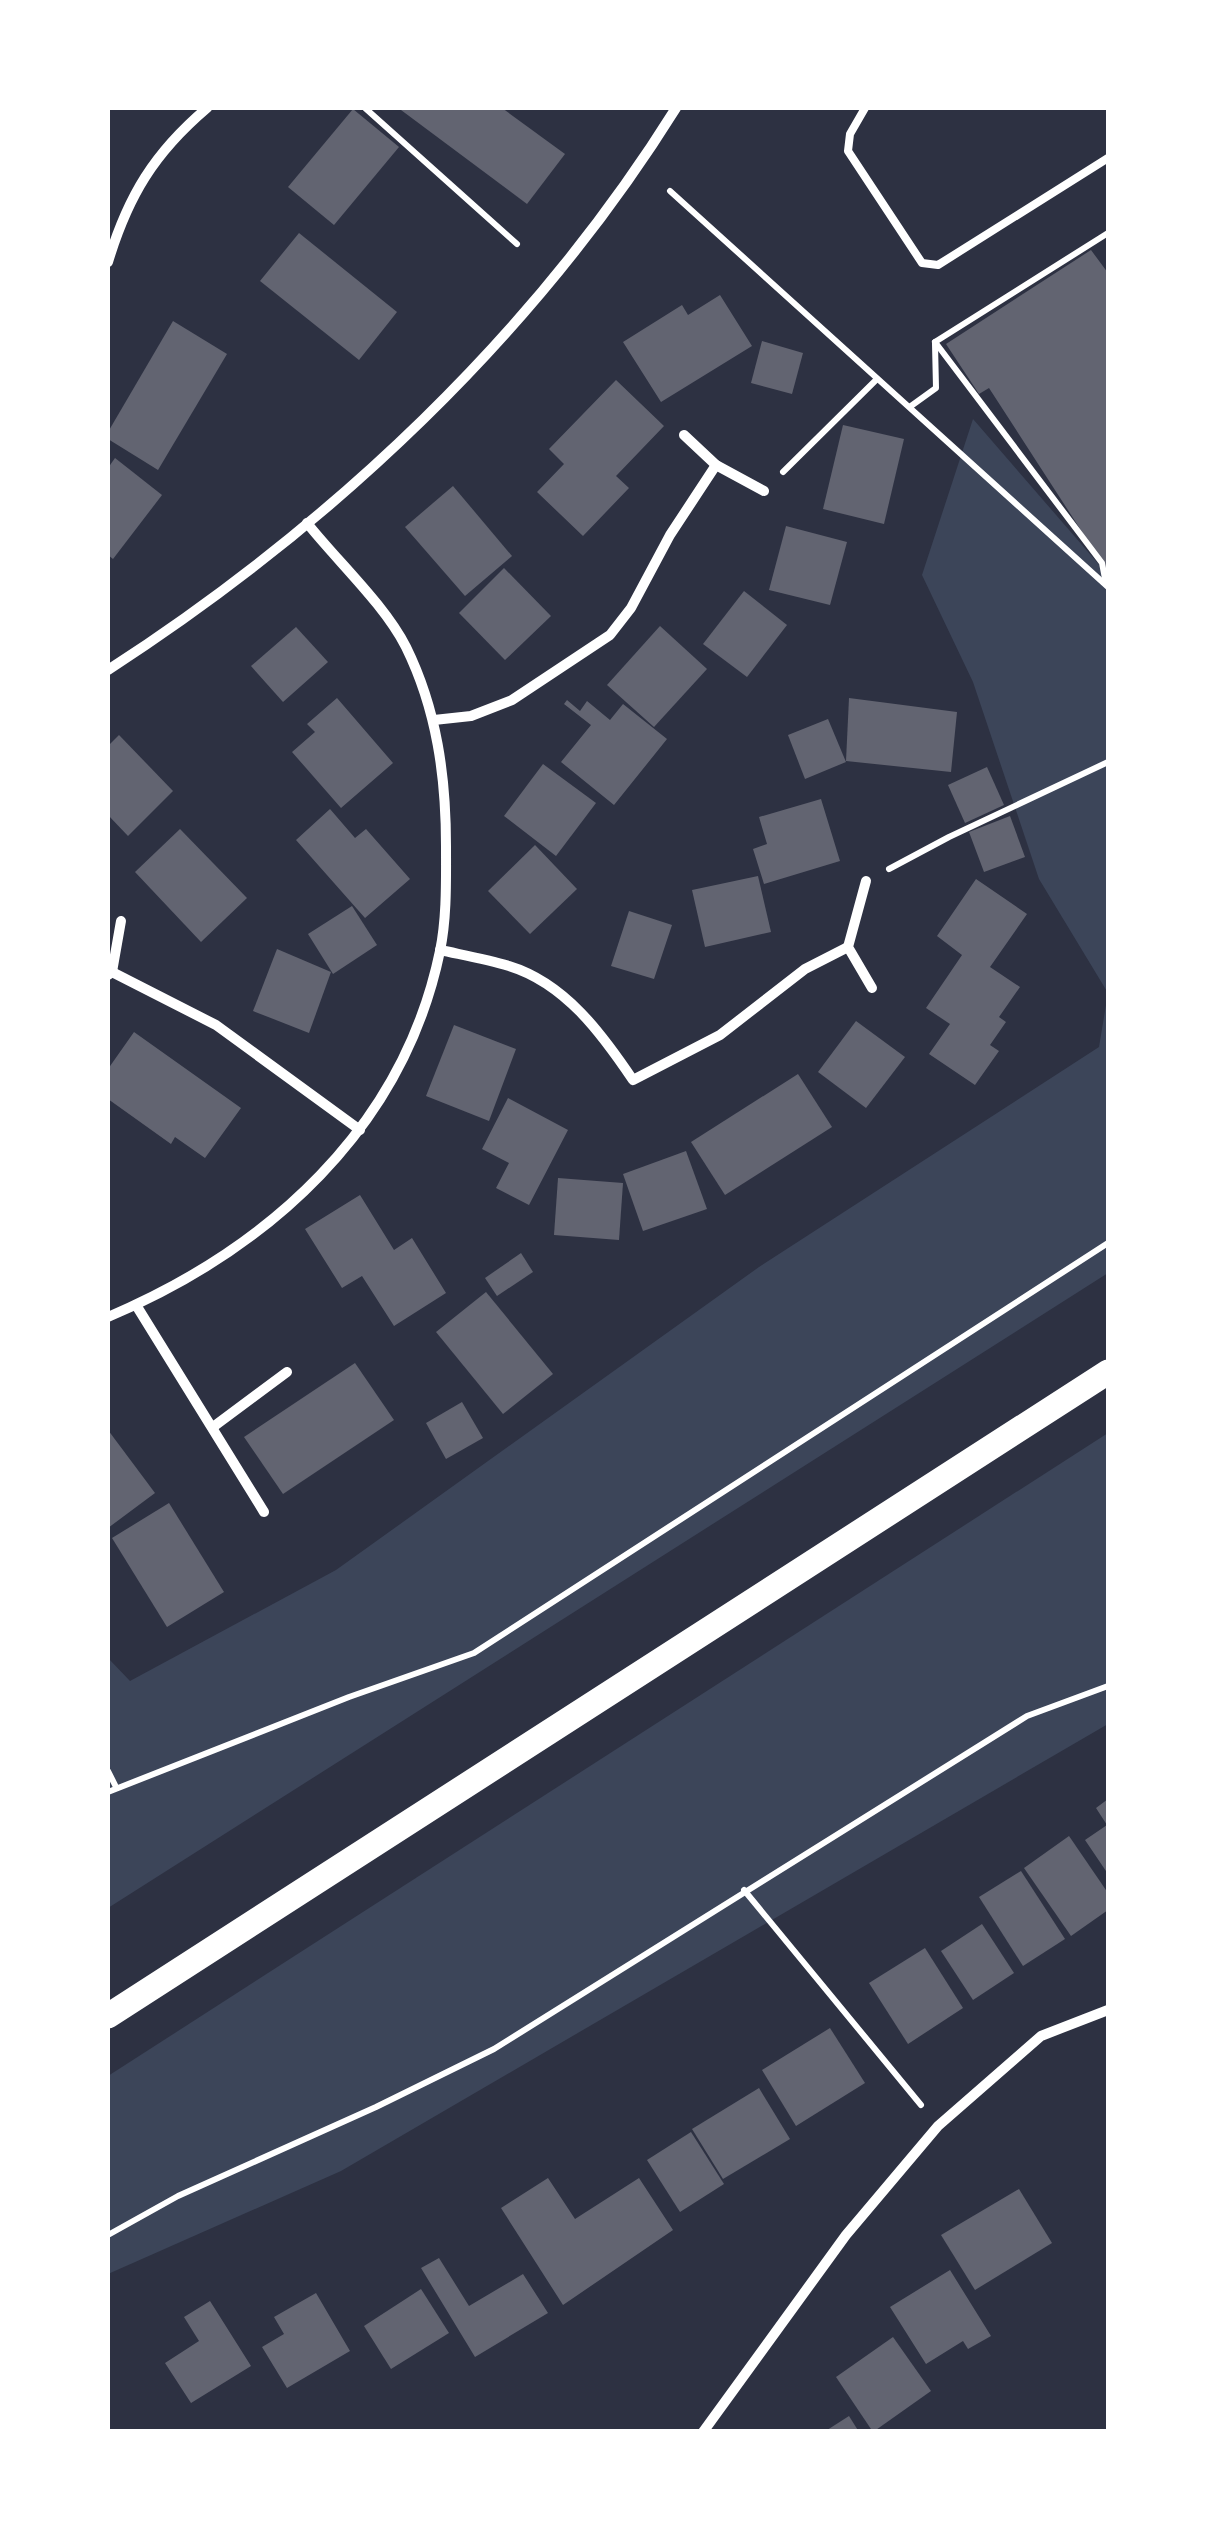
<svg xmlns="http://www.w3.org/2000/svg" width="1216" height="2539" viewBox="0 0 1216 2539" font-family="Spectral,serif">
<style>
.green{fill:#3c4559}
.building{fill:#626471}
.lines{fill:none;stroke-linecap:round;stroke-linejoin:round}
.path{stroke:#fff;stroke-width:6}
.service{stroke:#fff;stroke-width:8}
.minor{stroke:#fff;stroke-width:10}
.primary{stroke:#fff;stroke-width:25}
</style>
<rect width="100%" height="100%" fill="#2d3142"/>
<!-- green -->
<g class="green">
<polygon points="973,419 1108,575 1108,1273 108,1908 108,1658 130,1681 336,1570 759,1267 1099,1047 1108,993 1039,879 973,682 922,575"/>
<polygon points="1108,1433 1108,1724 341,2171 108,2274 108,2076"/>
</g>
<!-- building -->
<g class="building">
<polygon points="403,108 502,108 565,154 527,204 401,110"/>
<polygon points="353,109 399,147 334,225 288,187"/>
<polygon points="299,233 397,312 359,360 260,281"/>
<polygon points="1091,250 1108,273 1108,572 989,388 979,394 946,344"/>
<polygon points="720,295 752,346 661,402 623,342 682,305 688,315"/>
<polygon points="173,321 227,354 158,470 108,439 108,432"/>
<polygon points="762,341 803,353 792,394 751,383"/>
<polygon points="616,380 664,426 616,476 629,488 583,536 537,492 564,464 549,449"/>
<polygon points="843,425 904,439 884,524 823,509"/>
<polygon points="115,458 162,495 113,559 108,555 108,468"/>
<polygon points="453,486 512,556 465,596 405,527"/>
<polygon points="786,526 847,542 830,605 769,590"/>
<polygon points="504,568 551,616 505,660 459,613"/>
<polygon points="744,591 787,625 747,677 703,644"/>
<polygon points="660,626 707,669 654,727 607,685"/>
<polygon points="296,627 328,662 283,702 251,666"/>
<polygon points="337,698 393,763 341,808 292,752 315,732 307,724"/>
<polygon points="849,698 957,712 951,772 846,761"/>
<polygon points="567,700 580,711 587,701 610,720 623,704 667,739 614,805 561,762 591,725 564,704"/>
<polygon points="828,719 846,762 805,779 788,735"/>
<polygon points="119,735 173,791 128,836 108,815 108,746"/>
<polygon points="543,764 596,803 556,856 504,816"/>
<polygon points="987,767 1004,805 965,823 948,785"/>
<polygon points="821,799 840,861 764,884 753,849 767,844 759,817"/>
<polygon points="330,809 355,838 366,829 410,879 365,918 296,840"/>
<polygon points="1010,816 1025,857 984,872 969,832"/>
<polygon points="180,829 247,898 201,942 135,872"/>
<polygon points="535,845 577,889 530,934 488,891"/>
<polygon points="758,876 771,932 705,947 692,890"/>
<polygon points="976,879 1027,914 990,967 1020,987 999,1017 1006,1022 990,1045 999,1051 975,1085 929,1054 950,1024 926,1008 962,955 937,936"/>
<polygon points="352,906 377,945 333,974 308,934"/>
<polygon points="629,911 672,925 654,979 611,966"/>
<polygon points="277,949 331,972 309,1033 253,1011"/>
<polygon points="856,1021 905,1057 866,1108 818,1072"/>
<polygon points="454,1025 516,1049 489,1121 426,1096"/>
<polygon points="134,1032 241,1108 205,1158 175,1137 171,1144 108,1099 108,1069"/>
<polygon points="798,1074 832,1127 725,1195 691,1142"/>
<polygon points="508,1098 568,1130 529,1205 496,1188 509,1163 482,1149"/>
<polygon points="686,1151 707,1209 643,1231 623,1174"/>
<polygon points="558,1178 623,1183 619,1240 554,1235"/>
<polygon points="360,1195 394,1250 412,1238 446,1293 394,1326 362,1276 342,1288 305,1229"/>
<polygon points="521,1253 533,1272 497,1296 485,1278"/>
<polygon points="486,1292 553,1374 503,1414 436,1332"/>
<polygon points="355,1363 394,1420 283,1494 244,1437"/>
<polygon points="462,1402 483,1438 446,1459 426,1423"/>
<polygon points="108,1430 155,1493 108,1528"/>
<polygon points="169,1503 224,1592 167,1627 112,1538"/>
<polygon points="1108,1799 1108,1874 1085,1840 1107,1825 1096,1808"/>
<polygon points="1069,1836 1108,1893 1108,1910 1071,1936 1024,1868"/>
<polygon points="1021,1871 1065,1939 1023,1966 979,1897"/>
<polygon points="982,1924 1014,1973 973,2000 941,1951"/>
<polygon points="925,1948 963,2008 908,2044 869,1983"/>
<polygon points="830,2028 865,2083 796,2126 762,2070"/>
<polygon points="759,2088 790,2139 723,2179 692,2129"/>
<polygon points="691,2132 724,2184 680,2212 647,2160"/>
<polygon points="548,2178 575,2219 639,2178 673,2230 563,2305 501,2208"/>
<polygon points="1019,2189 1052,2243 975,2290 941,2235"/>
<polygon points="439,2258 469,2306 523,2274 548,2313 475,2357 421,2268"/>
<polygon points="950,2270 991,2336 968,2349 963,2341 926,2364 890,2307"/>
<polygon points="421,2289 449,2333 391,2369 364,2326"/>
<polygon points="316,2293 350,2351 287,2388 262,2347 284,2334 274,2317"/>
<polygon points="210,2301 251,2366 191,2403 165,2363 199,2341 184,2317"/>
<polygon points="893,2337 931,2391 873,2432 836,2377"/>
<polygon points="849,2416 859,2432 824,2432"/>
</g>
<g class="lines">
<!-- path -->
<g class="path">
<polyline points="365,108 517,244"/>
<polyline points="670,191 1108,587"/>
<polyline points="935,342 1102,563 1106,584"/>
<polyline points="935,342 1108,233"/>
<polyline points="911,406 936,388 935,344"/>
<polyline points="783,472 877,379"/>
<polyline points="889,869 949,837 1108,762"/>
<polyline points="108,1771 116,1787"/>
<polyline points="108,1792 349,1697 474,1653 1108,1243"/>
<polyline points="744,1890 921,2105"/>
<polyline points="108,2235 178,2196 376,2107 494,2049 1027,1716 1108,1686"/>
</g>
<!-- service -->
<polyline class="service" points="865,108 850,134 848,151 922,263 938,265 1108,158"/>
<!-- minor -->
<g class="minor">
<path d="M108,262c20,-66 46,-109 99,-154"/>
<polyline points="684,435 716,465 764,491"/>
<path d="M108,670c224,-145 426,-335 568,-562"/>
<polyline points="434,720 471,716 512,700 610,635 631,608 670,535 716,465"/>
<polyline points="866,881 848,947 872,988"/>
<path d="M440,950c23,5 47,9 69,16 56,17 93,68 124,114l87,-45 85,-66 43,-22"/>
<polyline points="112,972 216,1025 360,1130"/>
<polyline points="108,975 112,972 121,921"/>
<polyline points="136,1305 264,1512"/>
<path d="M108,1317c160,-68 295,-188 332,-366 7,-34 6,-71 6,-105 0,-69 -9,-136 -40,-199 -22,-43 -68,-85 -99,-124"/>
<polyline points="213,1427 287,1372"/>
<polyline points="703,2432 846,2235 938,2126 1041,2036 1108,2010"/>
</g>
<!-- primary -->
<polyline class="primary" points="108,2016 1108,1372"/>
</g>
<!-- border -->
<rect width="1216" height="2539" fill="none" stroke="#ffffff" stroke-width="220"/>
</svg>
